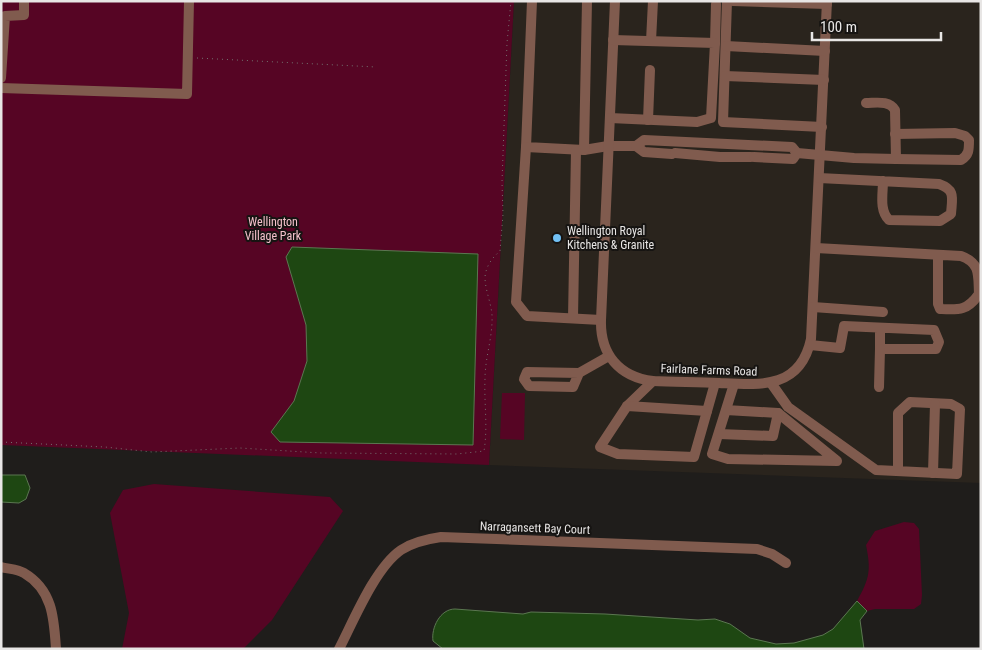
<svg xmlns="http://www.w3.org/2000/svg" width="982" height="650" viewBox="0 0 982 650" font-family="'Roboto Condensed',sans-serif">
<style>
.built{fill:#2a241d}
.green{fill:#560524}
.water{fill:#1e4712;stroke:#5b7751}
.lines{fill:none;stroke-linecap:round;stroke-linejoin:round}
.path{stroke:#747270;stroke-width:1;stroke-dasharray:1 4;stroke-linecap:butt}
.minor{stroke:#805b4e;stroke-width:10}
.poi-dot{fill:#72c1f5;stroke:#161412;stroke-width:2}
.labels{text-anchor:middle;stroke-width:4;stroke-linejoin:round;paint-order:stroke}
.park-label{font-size:12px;fill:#f4c1cb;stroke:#161412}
.poi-label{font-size:12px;fill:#e8e6e5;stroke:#161412;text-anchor:start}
.street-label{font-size:12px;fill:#e8e6e5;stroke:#161412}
</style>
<rect width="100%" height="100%" fill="#1f1d1b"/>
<!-- built -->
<polygon class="built" points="514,1 981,1 981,483 489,465"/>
<!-- green -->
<g class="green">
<polygon points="1,1 514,1 489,465 1,445"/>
<polygon points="502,393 525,393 524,440 500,439"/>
<polygon points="154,484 330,497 343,511 272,620 243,649 122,649 129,613 110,513 123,490"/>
<path d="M904,522l10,1 5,6 3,66 -1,9 -7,5h-39l-8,2 -10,-10c13,-23 14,-31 9,-56l9,-14z"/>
</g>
<!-- water -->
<g class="water">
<polygon points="292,247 478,254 473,445 280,442 271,432 294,401 307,361 306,325 286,257"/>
<polygon points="1,475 25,475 30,488 26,499 19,503 1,502"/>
<path d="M857,601l10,10 -7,9 4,29h-421l-10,-8c-2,-13 7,-32 22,-32l68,5 8,-2 74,2 93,6 17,-1 15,5 20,14 26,6 18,-1 29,-8 10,-6z"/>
</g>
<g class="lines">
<!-- path -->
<g class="path">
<polyline points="197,58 376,67"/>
<path d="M1,442l104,5 47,5 88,-4 81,5 136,1 27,-3c4,-24 0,-48 1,-72 0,-22 8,-42 7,-64 -1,-13 -7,-25 -7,-38 1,-11 7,-19 15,-26l3,-37 -1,-32 5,-139 4,-42"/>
</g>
<!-- minor -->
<g class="minor">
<polyline points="532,1 526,147 584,150 608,146 636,146 644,152 672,154"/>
<path d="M615,1l-14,319c-1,34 18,57 52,61 22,1 44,1 66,2 40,2 81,7 92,-44l16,-338"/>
<polyline points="727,1 723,122 822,127"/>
<polyline points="733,1 827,4"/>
<polyline points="651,41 653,1"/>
<polyline points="715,43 716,4"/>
<polyline points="726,46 825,51"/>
<polyline points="725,76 824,80"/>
<polyline points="1,78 5,16 24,15 24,1"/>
<polyline points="1,88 187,94 189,1"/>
<polyline points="610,118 697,122 711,118 715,43 613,40"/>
<polyline points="648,120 650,70"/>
<path d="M895,134l60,-1 10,3 4,4c0,10 0,15 -8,20l-65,-1"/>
<path d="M636,146l8,-6 148,7 5,6 57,5 42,1 -1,-49c-6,-10 -19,-7 -29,-7"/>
<polyline points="526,147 516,302 527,316 601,320"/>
<polyline points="584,150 587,1"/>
<polyline points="675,153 720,157 751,157"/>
<polyline points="754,157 793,159 797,153"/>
<path d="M819,178l120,6c17,6 13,14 12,30l-11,7 -51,-1c-10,-10 -6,-26 -6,-39"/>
<path d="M816,248l145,8c20,7 17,20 18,38 -12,17 -20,16 -39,15l-2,-5v-49"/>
<polyline points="813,307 883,312"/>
<polyline points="573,318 576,150"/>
<polyline points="810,345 840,348 844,326 934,330 939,342 936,349 880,349 880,328"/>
<polyline points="579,373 573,387 529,386 524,379 527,372 579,373 609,356"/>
<polyline points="653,381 627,406 600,447 618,454 694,457 715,383"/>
<polyline points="771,383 788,407 876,470 957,474 960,409 951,404 910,402 898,413 898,471"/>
<polyline points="879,387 880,349"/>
<polyline points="627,406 707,411"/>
<polyline points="726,410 778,413 837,461 728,459 712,454 734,384"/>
<polyline points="719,434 773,436 778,413"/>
<polyline points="933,473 935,404"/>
<path d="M1,567c7,2 17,2 23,6 29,17 30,46 32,76"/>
<path d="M339,649c15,-29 36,-81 62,-99 12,-8 26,-11 40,-13l316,12 15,5 14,9"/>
</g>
</g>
<!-- markers -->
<circle class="poi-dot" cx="557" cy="238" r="5"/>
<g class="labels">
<!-- park labels -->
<g class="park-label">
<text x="273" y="226">Wellington<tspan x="273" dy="14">Village Park</tspan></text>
</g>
<!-- poi labels -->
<g class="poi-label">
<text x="567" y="235">Wellington Royal<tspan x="567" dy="14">Kitchens &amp; Granite</tspan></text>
</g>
<!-- street labels -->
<g class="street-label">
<text transform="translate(709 370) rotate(2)" y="4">Fairlane Farms Road</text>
<text transform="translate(535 528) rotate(2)" y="4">Narragansett Bay Court</text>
</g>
</g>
<!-- border -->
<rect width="982" height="650" fill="none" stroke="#e8e6e5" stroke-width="5"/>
<!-- scale -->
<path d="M812 32v8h129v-8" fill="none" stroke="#e8e6e5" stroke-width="2.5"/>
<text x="820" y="32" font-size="15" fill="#e8e6e5" stroke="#161412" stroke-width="4" paint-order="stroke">100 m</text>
</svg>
